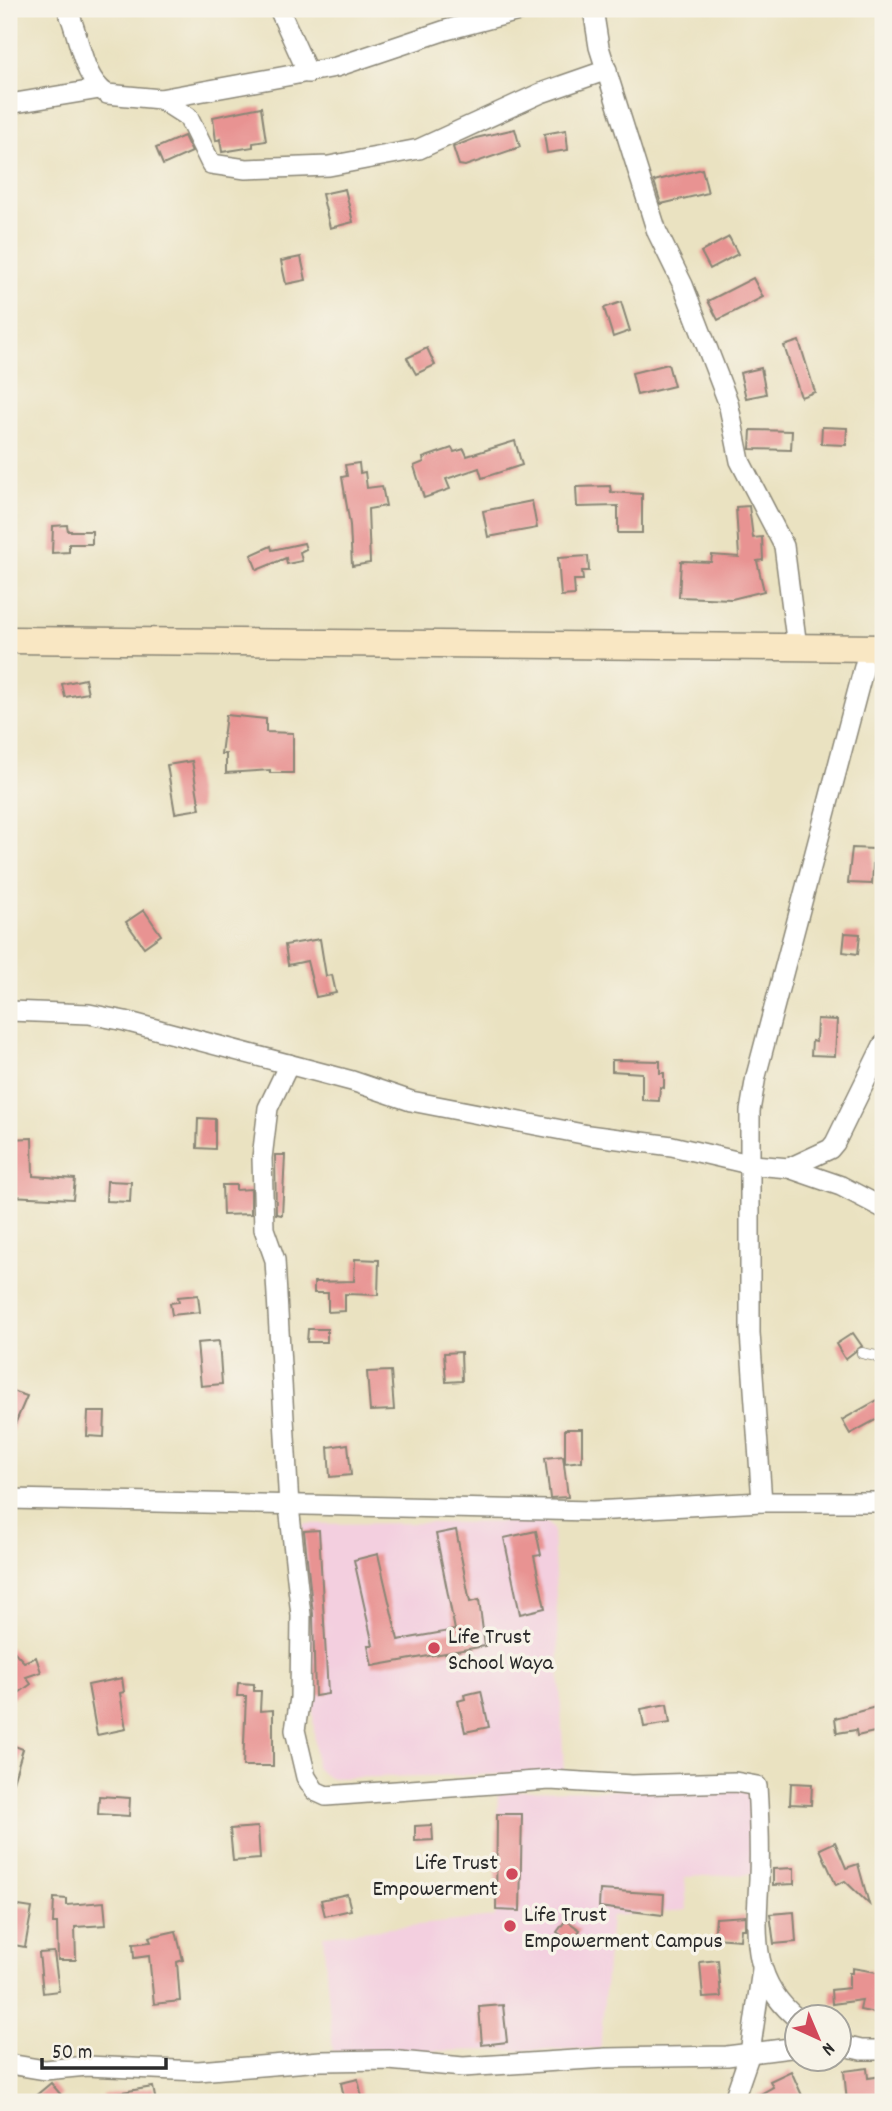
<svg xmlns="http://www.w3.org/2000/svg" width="892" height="2111" viewBox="0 0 892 2111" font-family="Dekko,sans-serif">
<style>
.built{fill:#f3cfdf}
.building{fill:#e89392}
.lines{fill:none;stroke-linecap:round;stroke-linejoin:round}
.lane-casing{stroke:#8a8676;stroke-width:12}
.street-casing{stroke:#8a8676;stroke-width:22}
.secondary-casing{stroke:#8a8676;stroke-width:29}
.lane{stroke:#fff;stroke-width:10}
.street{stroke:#fff;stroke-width:19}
.secondary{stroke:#f9e7c3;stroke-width:26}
.poi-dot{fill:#d1495b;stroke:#f7f3e8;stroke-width:2.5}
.labels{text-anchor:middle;stroke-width:7;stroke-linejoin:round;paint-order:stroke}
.poi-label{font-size:23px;fill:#2b2b2b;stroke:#f7f3e8;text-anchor:start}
</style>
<rect width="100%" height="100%" fill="#f7f3e8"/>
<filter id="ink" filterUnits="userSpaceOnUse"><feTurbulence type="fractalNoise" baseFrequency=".0143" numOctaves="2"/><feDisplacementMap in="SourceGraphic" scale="14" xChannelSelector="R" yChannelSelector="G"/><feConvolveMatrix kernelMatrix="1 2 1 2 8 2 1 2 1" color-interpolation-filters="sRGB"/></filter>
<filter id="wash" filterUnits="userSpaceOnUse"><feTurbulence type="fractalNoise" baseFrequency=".00686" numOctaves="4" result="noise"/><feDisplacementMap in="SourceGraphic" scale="28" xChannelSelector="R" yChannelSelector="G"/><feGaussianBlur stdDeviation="1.57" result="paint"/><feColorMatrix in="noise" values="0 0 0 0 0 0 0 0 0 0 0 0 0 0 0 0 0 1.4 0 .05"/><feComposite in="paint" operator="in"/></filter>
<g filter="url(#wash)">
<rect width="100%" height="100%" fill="#eae2c1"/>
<!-- built -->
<g class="built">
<polygon points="546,1522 553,1529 564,1773 329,1778 316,1768 303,1524"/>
<polygon points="743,1789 752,1799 753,1874 685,1877 687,1910 611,1916 600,2049 333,2052 323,1935 495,1917 498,1791"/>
</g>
<g id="blocks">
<!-- building -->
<g class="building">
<polygon points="261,107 266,141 253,143 253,147 222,152 220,139 216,141 213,117"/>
<polygon points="515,129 520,147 465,166 459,165 453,147 476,138"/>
<polygon points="566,130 568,150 547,153 544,134"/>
<polygon points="184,136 192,152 163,165 156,148"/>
<polygon points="702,169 708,193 661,204 654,181"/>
<polygon points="345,189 353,222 330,228 322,194"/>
<polygon points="729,237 738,254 710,269 701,252"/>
<polygon points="301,257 306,280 286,284 281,261"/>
<polygon points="753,278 763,297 718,320 708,301"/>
<polygon points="621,302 630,331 613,337 604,308"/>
<polygon points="799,341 815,392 801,397 784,346"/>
<polygon points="427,348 435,365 416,374 407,358"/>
<polygon points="668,364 674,386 637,395 632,373"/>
<polygon points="761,368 766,394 746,398 740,373"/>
<polygon points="822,427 847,428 846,445 821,444"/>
<polygon points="751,430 792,431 791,450 750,449"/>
<polygon points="515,441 522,465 482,478 479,468 446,479 450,489 424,498 414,466 424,462 423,458 452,448 454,452 464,449 467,456"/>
<polygon points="359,463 360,473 365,472 367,488 382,486 386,506 368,509 370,563 352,566 350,525 342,477 347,476 345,465"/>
<polygon points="610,486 611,492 642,494 642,533 618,533 618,506 577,507 576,487"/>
<polygon points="532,501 537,528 488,537 483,511"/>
<polygon points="749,506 753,538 762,537 763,560 757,561 764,591 732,599 679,597 681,561 711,562 712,555 739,557 736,507"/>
<polygon points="67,525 68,531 92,531 92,544 69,544 69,552 52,553 53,526"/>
<polygon points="304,543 306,549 300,552 302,561 287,564 286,558 257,570 251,555 271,546 272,550"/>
<polygon points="588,556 589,571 582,571 583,580 574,580 575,595 561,596 558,558"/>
<polygon points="85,679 88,693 65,697 62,684"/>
<polygon points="226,715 266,719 266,732 293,733 293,773 270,773 270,770 226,773 226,754 221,754"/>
<polygon points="192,761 200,809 175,813 167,765"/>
<polygon points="852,848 874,849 872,884 848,883"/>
<polygon points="144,910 161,935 144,947 126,922"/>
<polygon points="845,933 860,934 858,954 843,952"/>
<polygon points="320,939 326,976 332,975 336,993 316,997 307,961 288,965 285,945"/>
<polygon points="817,1019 837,1020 835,1056 811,1055 812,1041 816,1042"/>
<polygon points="612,1060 660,1061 660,1073 664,1073 664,1088 660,1087 659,1101 642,1100 642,1073 612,1071"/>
<polygon points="198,1118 215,1119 215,1149 197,1148"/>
<polygon points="32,1138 33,1176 75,1179 73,1199 9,1196 9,1139"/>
<polygon points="275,1155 285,1155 282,1215 276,1214"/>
<polygon points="107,1181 131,1182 130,1202 106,1201"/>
<polygon points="222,1185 236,1185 236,1190 251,1189 251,1214 223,1215"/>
<polygon points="355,1259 379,1260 378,1295 345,1294 345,1311 328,1312 328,1293 314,1293 314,1282 354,1281"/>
<polygon points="198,1295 200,1312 172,1315 170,1303 179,1302 178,1297"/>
<polygon points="308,1329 327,1329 327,1342 307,1342"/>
<polygon points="853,1333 862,1346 845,1359 836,1344"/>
<polygon points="219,1341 222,1384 201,1386 197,1343"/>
<polygon points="461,1352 462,1381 446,1382 444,1353"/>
<polygon points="391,1371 394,1410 370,1411 367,1372"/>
<polygon points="9,1390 27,1396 9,1438"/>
<polygon points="883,1397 883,1416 850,1434 842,1420"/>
<polygon points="88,1412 105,1412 104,1437 87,1436"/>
<polygon points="565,1429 582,1429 582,1461 565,1463"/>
<polygon points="348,1444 351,1475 330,1477 328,1447"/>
<polygon points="563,1456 568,1497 550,1498 545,1458"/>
<polygon points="319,1530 328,1694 315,1696 313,1614 304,1531"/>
<polygon points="456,1530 470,1602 479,1600 485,1646 372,1666 368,1645 373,1645 354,1560 378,1554 398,1640 455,1630 436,1534"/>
<polygon points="536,1531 541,1555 534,1556 545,1608 520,1614 504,1538"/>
<polygon points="9,1646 24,1662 36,1657 41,1672 26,1677 31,1684 9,1700"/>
<polygon points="122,1678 124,1692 120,1693 126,1729 97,1735 88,1685"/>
<polygon points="238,1683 254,1684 254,1691 261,1691 260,1711 273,1710 273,1766 243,1766 246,1696 237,1696"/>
<polygon points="481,1691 489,1727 465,1732 458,1701 465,1699 464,1695"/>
<polygon points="667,1704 670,1723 644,1727 641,1709"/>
<polygon points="883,1705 883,1730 857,1736 856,1730 837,1733 835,1718"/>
<polygon points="9,1744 23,1749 12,1785 9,1785"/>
<polygon points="791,1783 812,1784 811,1805 790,1804"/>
<polygon points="99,1796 130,1798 129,1816 98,1814"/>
<polygon points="497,1814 522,1814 520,1911 496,1910"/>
<polygon points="432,1825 433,1840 415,1841 415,1826"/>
<polygon points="258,1827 260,1859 233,1861 230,1829"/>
<polygon points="835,1842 846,1868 858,1864 869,1904 845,1881 836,1885 820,1849"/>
<polygon points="794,1868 794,1884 773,1885 773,1869"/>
<polygon points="600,1890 664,1894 663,1915 599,1907"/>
<polygon points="347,1894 351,1910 325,1916 321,1900"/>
<polygon points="54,1898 67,1899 67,1905 104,1902 106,1925 75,1927 76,1960 58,1960 57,1923 53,1923"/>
<polygon points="12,1905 32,1908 25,1947 9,1944"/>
<polygon points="794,1912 796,1942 774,1944 770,1914"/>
<polygon points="745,1916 745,1929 741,1929 740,1940 714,1938 716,1918"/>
<polygon points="566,1920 580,1930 571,1943 557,1932"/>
<polygon points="176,1931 183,1960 177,1962 180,2001 154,2004 149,1956 134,1958 133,1944 151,1942 149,1937"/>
<polygon points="54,1952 59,1991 43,1993 39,1953"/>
<polygon points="718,1960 721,1997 703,1998 700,1962"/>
<polygon points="852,1968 883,1973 875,2013 860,2010 862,2000 832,2004 831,1990 849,1988 849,1973 852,1973"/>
<polygon points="503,2005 507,2042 482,2045 479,2007"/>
<polygon points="867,2068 868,2078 883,2076 883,2101 847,2102 844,2071"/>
<polygon points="791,2071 805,2102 746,2102 773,2087 770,2081"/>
<polygon points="358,2079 363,2102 345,2102 341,2083"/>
<polygon points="51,2083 61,2095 53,2102 28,2102"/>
<polygon points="153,2087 156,2102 103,2102 103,2095"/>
</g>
</g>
</g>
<g filter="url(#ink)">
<use href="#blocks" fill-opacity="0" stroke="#8a8676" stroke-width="2"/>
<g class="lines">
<!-- lane casing -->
<g class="lane-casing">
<polyline id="lane" points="862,1353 876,1356 883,1363"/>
</g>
<!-- street casing -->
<g class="street-casing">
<g id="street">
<path d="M67,9c13,25 14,69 40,85l53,5 28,18 23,47 35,5 83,-3 90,-17 122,-56 66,-23"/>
<polyline points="279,9 308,73"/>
<polyline points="593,9 599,47 657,232 683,285 728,402 740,461 784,546 797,647"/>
<polyline points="160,99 336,67 446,30 526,9"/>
<polyline points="9,104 100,89"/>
<polyline points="869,648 756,1076 750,1111 750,1333 762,1502 883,1502"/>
<polyline points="9,1011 89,1014 125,1021 352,1081 411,1101 588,1135 672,1146 753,1165 789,1168 841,1186 883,1208"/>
<path d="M289,1064l-21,44 -6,50 2,71 11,31 14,246 12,109 -1,83 -5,32 11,47 9,14 11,5 224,-16 82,5 103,-3 22,4c2,31 3,62 2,93 -3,54 -9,102 39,140"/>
<polyline points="789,1168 830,1149 835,1143 883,1045"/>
<polyline points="9,1499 593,1511 762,1502"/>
<polyline points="840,2045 861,2050 883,2050"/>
<polyline points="9,2064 45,2070 87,2066 198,2071 321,2061 389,2060 463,2067 606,2058 727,2056 798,2047"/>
<polyline points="733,2102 750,2053 762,1969"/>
</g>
</g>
<!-- secondary casing -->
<g class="secondary-casing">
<polyline id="secondary" points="9,640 883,648"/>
</g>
<!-- lane -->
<use href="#lane" class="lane"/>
<!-- street -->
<use href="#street" class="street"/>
<!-- secondary -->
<use href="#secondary" class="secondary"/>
</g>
</g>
<!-- markers -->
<g class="poi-dot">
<circle cx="434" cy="1648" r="7"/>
<circle cx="512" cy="1874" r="7"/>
<circle cx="510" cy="1926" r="7"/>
</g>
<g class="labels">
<!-- poi labels -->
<g class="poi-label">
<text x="448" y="1643">Life Trust<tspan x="448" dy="26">School Waya</tspan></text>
<text x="498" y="1869" text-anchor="end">Life Trust<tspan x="498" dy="26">Empowerment</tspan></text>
<text x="524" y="1921">Life Trust<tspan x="524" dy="26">Empowerment Campus</tspan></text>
</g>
</g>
<!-- margin -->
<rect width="892" height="2111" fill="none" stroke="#f7f3e8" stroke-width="35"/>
<!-- north arrow -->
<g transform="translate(818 2038) rotate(136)"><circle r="33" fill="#f7f3e8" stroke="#a5a39c" stroke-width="2"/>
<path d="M0-5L12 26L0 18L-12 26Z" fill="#d1495b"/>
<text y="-10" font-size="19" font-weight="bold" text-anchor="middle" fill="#2b2b2b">N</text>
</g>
<!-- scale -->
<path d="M42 2058v10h124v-10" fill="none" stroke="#2b2b2b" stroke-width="3.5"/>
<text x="52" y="2058" font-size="21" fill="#2b2b2b" stroke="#f7f3e8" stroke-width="5" paint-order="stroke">50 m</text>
</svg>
